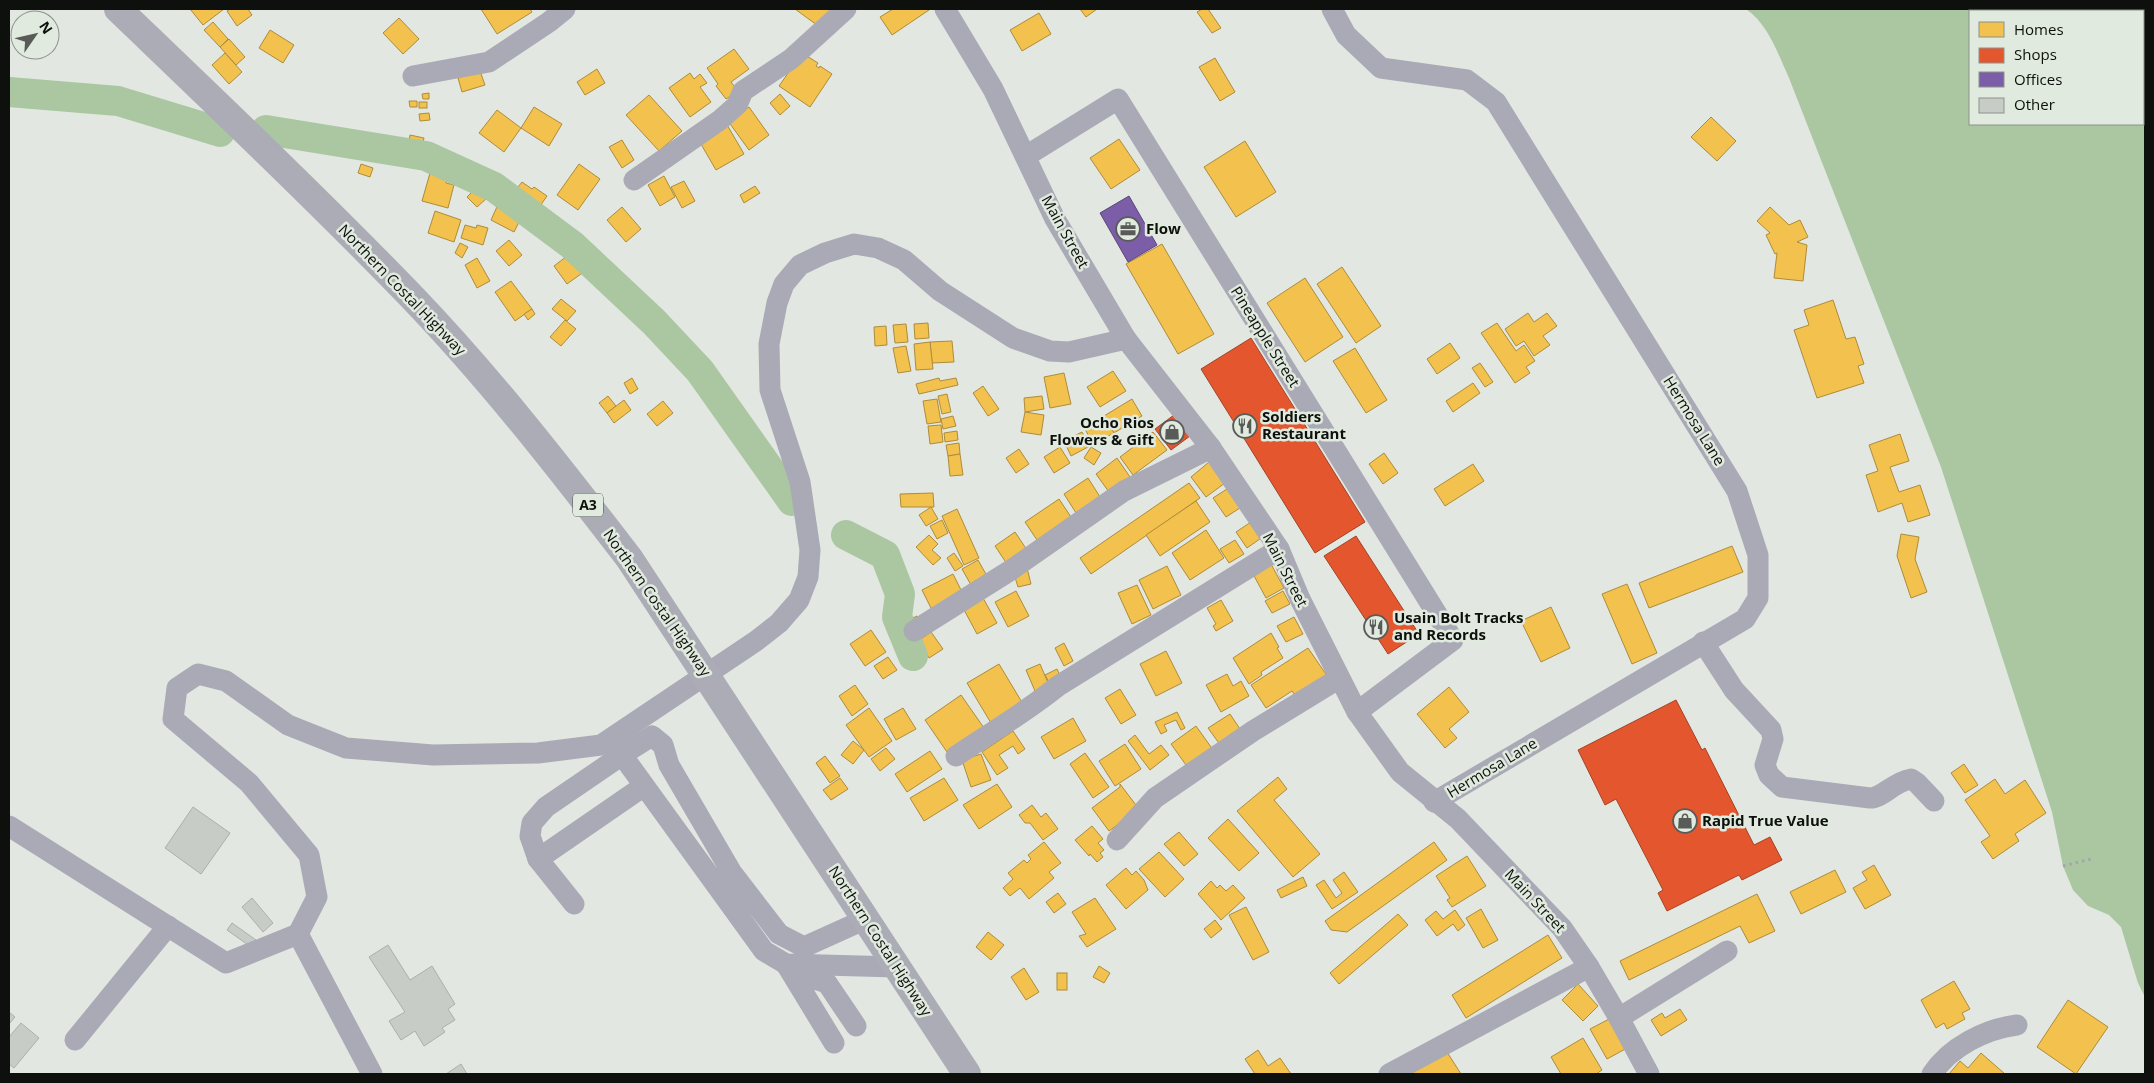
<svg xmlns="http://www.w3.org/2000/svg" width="2154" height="1083" viewBox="0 0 2154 1083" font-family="'Open Sans',sans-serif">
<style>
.water{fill:#aac7a1;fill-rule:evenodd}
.homes{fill:#f2c14e;stroke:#ad8c3a}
.shops{fill:#e4572e;stroke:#a44224}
.offices{fill:#7b5ea7;stroke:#5a4778}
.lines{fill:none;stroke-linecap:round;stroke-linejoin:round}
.river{stroke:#aac7a1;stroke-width:30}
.building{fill:#c8ccc7;stroke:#acafab}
.path{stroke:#a3a6aa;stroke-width:3;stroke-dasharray:2.5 4;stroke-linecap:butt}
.minor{stroke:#a9aab6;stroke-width:21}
.major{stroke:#abacb6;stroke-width:28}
.labels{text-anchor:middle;stroke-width:5;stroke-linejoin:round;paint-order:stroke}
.shield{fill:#e1eade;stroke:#4d514b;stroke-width:1}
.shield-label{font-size:14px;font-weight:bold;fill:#0d100c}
.poi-label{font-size:15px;font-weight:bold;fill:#0d100c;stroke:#e1eade;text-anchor:start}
.street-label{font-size:15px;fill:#0d100c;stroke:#e1eade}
</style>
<rect width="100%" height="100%" fill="#e2e7e1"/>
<!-- water -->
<path class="water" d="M1746,9h399v988l-7,-14 -17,-56 -12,-12 -21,-9 -15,-16 -10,-24 -11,-54 -111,-345 -152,-389c-11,-24 -21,-54 -43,-69zM1970,11h173v113h-173z"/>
<!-- homes -->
<g class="homes">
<polygon points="190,9 224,9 203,25"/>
<polygon points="230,9 248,9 252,15 237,26 227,11"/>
<polygon points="481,9 530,9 532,12 497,34"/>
<polygon points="795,9 836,9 821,28"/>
<polygon points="893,9 929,9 929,10 892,35 880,17"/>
<polygon points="1080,9 1097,9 1086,17"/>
<polygon points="1202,9 1208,9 1221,28 1212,33 1197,12"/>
<polygon points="1039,13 1051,34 1022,51 1010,30"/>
<polygon points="399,18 419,39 403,54 383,33"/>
<polygon points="213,22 228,39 220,47 204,30"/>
<polygon points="270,30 294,45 283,63 259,48"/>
<polygon points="229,39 245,57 236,65 220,47"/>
<polygon points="734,49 749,69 731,82 738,91 726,99 716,86 718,84 707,68"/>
<polygon points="225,53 242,72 229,84 212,65"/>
<polygon points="802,53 818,63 816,66 819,68 820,66 832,74 810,107 779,86"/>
<polygon points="1215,58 1235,92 1220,101 1199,67"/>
<polygon points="597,69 605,83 585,95 577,82"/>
<polygon points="480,71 485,85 462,92 458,78"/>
<polygon points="690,73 694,79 700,74 707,83 700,87 711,102 690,117 669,88"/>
<polygon points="429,93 429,99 423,99 422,94"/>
<polygon points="780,94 790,106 780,115 770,103"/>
<polygon points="649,95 682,131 659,151 626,115"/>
<polygon points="409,101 417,101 417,107 410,107"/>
<rect x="419" y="102" width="8" height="6"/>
<polygon points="534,107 562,124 549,146 521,128"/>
<polygon points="749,107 769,135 749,150 728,121"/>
<polygon points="497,110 521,128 504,152 479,133"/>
<polygon points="429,113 430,120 420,121 419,114"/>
<polygon points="1711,117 1736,141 1717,161 1691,137"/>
<polygon points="726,123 744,154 716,170 698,139"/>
<polygon points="410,135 424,138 421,150 408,147"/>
<polygon points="1119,139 1140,170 1111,189 1090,158"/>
<polygon points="622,140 634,160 622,168 609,147"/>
<polygon points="1245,141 1276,192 1236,217 1204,167"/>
<polygon points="361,164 373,168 370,177 358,173"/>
<polygon points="579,164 600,179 578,210 557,195"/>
<polygon points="430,173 447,178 446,183 454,185 448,208 422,201"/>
<polygon points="664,176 675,197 660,206 648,185"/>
<polygon points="684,181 695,201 682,208 671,187"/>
<polygon points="522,182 532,189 534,187 547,196 538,209 514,192"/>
<polygon points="755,186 760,193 744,203 740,195"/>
<polygon points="477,187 487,198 477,207 467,197"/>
<polygon points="500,200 524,212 514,232 491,220"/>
<polygon points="622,207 641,229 626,242 607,220"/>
<polygon points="1770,207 1789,225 1800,220 1808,237 1797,242 1807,245 1803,281 1774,278 1777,253 1775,254 1766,235 1770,233 1757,221"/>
<polygon points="435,211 461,220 454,242 428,233"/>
<polygon points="465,225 476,228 477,225 488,228 483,245 461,238"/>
<polygon points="509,240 522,255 509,266 496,251"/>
<polygon points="460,243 468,247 462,258 455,253"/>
<polygon points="1162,244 1214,334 1178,354 1126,264"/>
<polygon points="571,253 585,271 567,284 554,266"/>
<polygon points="477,258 490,281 477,288 465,265"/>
<polygon points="1342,267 1381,326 1356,343 1317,284"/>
<polygon points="1305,278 1343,337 1305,362 1267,303"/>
<polygon points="511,281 532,309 515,321 495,292"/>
<polygon points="561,299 576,311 567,321 552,309"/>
<polygon points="1833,300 1846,339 1855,337 1864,364 1858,366 1864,383 1817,398 1794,330 1809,325 1804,310"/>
<polygon points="532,309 535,314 528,320 524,314"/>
<polygon points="1528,313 1534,322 1547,313 1557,326 1543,336 1550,345 1534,356 1524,341 1516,346 1505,329"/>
<polygon points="565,320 576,329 561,346 550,337"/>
<polygon points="928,323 929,338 915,339 914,324"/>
<polygon points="1497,323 1516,351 1524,345 1535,361 1526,367 1530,373 1515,383 1481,333"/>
<polygon points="906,324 908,342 895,343 893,325"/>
<polygon points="886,326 887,345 875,346 874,327"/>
<polygon points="952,341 954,362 932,363 930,342"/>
<polygon points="930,342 933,369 916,370 914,344"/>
<polygon points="1450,343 1460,358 1437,374 1427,359"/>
<polygon points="906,346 911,371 898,373 893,348"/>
<polygon points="1355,348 1387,400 1366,413 1333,361"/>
<polygon points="1480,363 1493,382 1485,387 1472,368"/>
<polygon points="1113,371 1126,391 1100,407 1087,387"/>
<polygon points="1064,373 1071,404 1050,408 1044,377"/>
<polygon points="632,378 638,389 630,394 624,383"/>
<polygon points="939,378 940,381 956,378 958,385 919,394 916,384"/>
<polygon points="1473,383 1480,393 1453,412 1446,401"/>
<polygon points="983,386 999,409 988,416 973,393"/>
<polygon points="947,394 951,412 942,414 938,396"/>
<polygon points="608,396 616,406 607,413 599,403"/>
<polygon points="1042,396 1044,409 1025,412 1024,398"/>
<polygon points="937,399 941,422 927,424 923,401"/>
<polygon points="1132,399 1142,416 1114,433 1104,416"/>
<polygon points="624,400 631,410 614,423 607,413"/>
<polygon points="663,401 673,413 657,426 647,414"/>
<polygon points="1025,412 1044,415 1041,435 1021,432"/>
<polygon points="953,416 956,426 943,429 941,419"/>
<polygon points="1104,416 1114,433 1093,444 1084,427"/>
<polygon points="941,425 943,442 930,444 928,426"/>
<polygon points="957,431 958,440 945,442 944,433"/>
<polygon points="1082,432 1090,446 1071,456 1064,441"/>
<polygon points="1153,432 1167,450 1133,475 1120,457"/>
<polygon points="1900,434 1909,461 1890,467 1899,492 1920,485 1930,515 1908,522 1902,503 1878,512 1866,475 1878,471 1869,445"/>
<polygon points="959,443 960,454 948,456 946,445"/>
<polygon points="1060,447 1070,463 1054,473 1044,457"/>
<polygon points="1091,447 1101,453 1094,465 1084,458"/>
<polygon points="1019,449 1029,464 1016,473 1006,458"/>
<polygon points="1384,453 1398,473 1383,484 1369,464"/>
<polygon points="960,454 963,475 950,476 948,456"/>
<polygon points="1117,458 1130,477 1109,492 1096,474"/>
<polygon points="1209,462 1225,483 1206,497 1191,477"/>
<polygon points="1473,464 1484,481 1445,506 1434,489"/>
<polygon points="1088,478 1102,500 1078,516 1064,494"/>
<polygon points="1189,483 1200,498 1091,574 1080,558"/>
<polygon points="1230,487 1243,506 1226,517 1213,498"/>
<polygon points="933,493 934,507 901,507 900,494"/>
<polygon points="1059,499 1071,517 1037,540 1025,522"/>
<polygon points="1196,501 1210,522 1160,556 1146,535"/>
<polygon points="931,507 938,519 926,526 919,515"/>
<polygon points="957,509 979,558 964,565 942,516"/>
<polygon points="942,520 948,533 937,539 930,526"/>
<polygon points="1254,520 1264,536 1247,548 1236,532"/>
<polygon points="1206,530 1224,558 1190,580 1172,553"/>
<polygon points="1015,532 1027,550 1007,564 995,546"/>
<polygon points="1901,534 1919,537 1915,559 1927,592 1911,598 1897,556"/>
<polygon points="929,535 938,544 932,550 941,558 933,565 916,547"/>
<polygon points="1235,540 1244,554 1229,563 1220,549"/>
<polygon points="1732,546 1743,572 1649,608 1639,583"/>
<polygon points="954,553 963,566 955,571 947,558"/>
<polygon points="1265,553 1284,588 1266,598 1247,563"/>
<polygon points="978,560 987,576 971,585 962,569"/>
<polygon points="1167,566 1181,595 1153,609 1139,580"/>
<polygon points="1027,568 1031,584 1018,587 1013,571"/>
<polygon points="953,574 964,596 933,612 922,590"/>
<polygon points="1627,584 1657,653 1632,664 1602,594"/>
<polygon points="1137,585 1151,615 1132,624 1118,593"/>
<polygon points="1016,591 1029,616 1008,627 995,602"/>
<polygon points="1283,591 1290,604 1272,613 1265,601"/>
<polygon points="983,598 997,623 977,634 963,608"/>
<polygon points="1221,600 1233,621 1216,631 1213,626 1216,624 1207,608"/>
<polygon points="1551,607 1570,648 1541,662 1521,621"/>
<polygon points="917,616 922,625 905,633 900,624"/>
<polygon points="1294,617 1303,634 1286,642 1277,626"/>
<polygon points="871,630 886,652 865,666 850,644"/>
<polygon points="931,632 943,649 929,658 918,641"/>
<polygon points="1271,633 1279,647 1277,648 1283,658 1261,672 1262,675 1249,684 1233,658"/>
<polygon points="1064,643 1073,661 1064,666 1055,648"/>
<polygon points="1308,648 1330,680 1299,701 1292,691 1266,708 1251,685"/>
<polygon points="1166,651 1182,683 1156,696 1140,664"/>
<polygon points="888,657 897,670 883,679 874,666"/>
<polygon points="999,664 1023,704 991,723 967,683"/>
<polygon points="1040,664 1049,685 1035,691 1026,670"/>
<polygon points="1057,669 1063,682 1052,688 1045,675"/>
<polygon points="1227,674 1233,686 1241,681 1249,696 1221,712 1206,685"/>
<polygon points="855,685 868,704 852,716 839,696"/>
<polygon points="1449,687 1469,712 1449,729 1457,738 1445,748 1417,714"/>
<polygon points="1120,689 1136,715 1121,724 1105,698"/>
<polygon points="961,695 984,728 947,752 925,720"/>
<polygon points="869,708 892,741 869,757 846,725"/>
<polygon points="903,708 916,729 896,740 884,719"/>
<polygon points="1177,712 1185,728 1181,730 1176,720 1164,725 1167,731 1161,734 1155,722"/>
<polygon points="1230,714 1242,732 1221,746 1208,728"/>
<polygon points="1073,718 1086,741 1054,759 1041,737"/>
<polygon points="1196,726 1216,754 1191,772 1171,744"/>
<polygon points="1013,731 1025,749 1018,754 1013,746 999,755 1008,768 997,775 982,752"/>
<polygon points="1135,735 1149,754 1161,745 1169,755 1150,770 1128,741"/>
<polygon points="853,741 864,750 853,764 841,755"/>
<polygon points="1125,744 1141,769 1115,786 1099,761"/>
<polygon points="886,748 895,759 880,771 871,759"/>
<polygon points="930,751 942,769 907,792 895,774"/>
<polygon points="1085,753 1109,787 1093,798 1070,764"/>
<polygon points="981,754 991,780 971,787 962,760"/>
<polygon points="825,756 840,776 830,783 816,763"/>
<polygon points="1964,764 1978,785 1965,793 1951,773"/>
<polygon points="1278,777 1287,789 1274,800 1320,854 1293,877 1237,811"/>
<polygon points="840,778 848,789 831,800 823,790"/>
<polygon points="944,778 958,800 924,821 910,798"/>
<polygon points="1995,779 2005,794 2025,780 2046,813 2015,834 2019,841 1993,859 1981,842 1990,836 1965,800"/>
<polygon points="997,784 1012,807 979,829 963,805"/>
<polygon points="1120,784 1139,809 1109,831 1092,808 1120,787"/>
<polygon points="1032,805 1041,817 1046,813 1058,829 1043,840 1030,823 1025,823 1019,815"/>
<polygon points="1228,819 1259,853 1239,871 1208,838"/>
<polygon points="1092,826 1103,839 1098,843 1104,850 1100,853 1103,857 1097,862 1090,854 1089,856 1075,840"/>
<polygon points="1179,832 1198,854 1184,866 1164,844"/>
<polygon points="1044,842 1061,863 1049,872 1054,878 1029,899 1020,888 1010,896 1003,888 1013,879 1008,873 1024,860 1027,863 1031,859 1028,855"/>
<polygon points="1434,842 1447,860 1347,932 1331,930 1325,921"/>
<polygon points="1159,852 1184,879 1165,897 1139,869"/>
<polygon points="1467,856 1486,886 1452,907 1447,900 1450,898 1436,876"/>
<polygon points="1874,865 1891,895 1865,909 1853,888 1867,880 1862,872"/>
<polygon points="1126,868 1132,875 1136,871 1144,880 1148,890 1126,909 1106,885"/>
<polygon points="1835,870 1846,892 1801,914 1790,892"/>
<polygon points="1344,872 1358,892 1332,909 1316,885 1324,880 1336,898 1342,893 1333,880"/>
<polygon points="1303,877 1307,886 1281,898 1277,890"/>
<polygon points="1211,881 1217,888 1220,885 1226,891 1233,885 1245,898 1221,920 1198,894"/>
<polygon points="1058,893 1066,904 1054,913 1046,902"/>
<polygon points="1757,894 1775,931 1749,943 1740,926 1629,980 1620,961"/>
<polygon points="1095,898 1116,929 1087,947 1079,936 1086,934 1072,912"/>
<polygon points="1246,907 1269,952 1253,960 1229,915"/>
<polygon points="1481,909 1498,940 1483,948 1466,918"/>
<polygon points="1455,910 1465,925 1458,931 1453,924 1437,936 1425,920 1436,911 1443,919"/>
<polygon points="1398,914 1408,925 1339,984 1330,973"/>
<polygon points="1215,920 1222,929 1211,938 1204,929"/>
<polygon points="988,932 1004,945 991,960 976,947"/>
<polygon points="1548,935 1562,958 1466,1018 1452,995"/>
<polygon points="1099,966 1110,973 1104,983 1093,977"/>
<polygon points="1024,968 1039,992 1026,1000 1011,977"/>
<rect x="1057" y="973" width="10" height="17"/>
<polygon points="1954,981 1970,1009 1962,1013 1965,1019 1947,1029 1944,1023 1936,1028 1921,1000"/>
<polygon points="1578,984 1598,1006 1583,1021 1562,1000"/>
<polygon points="2068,1000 2108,1027 2076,1074 2037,1047"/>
<polygon points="1680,1009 1687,1020 1661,1036 1651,1020 1662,1013 1665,1018"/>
<polygon points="1613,1017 1629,1047 1607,1059 1590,1029"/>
<polygon points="1583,1038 1602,1070 1596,1074 1561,1074 1551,1057"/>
<polygon points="1258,1050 1268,1066 1280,1058 1291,1074 1255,1074 1245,1059"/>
<polygon points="1447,1052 1461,1074 1410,1074"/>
<polygon points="1981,1053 2005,1074 1949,1074 1960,1061 1968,1068"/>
</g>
<!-- shops -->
<g class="shops">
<polygon points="1251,338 1365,522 1315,553 1201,369"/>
<polygon points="1174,415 1190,436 1171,450 1155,429"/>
<polygon points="1356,536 1419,634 1388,654 1324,556"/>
<polygon points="1676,700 1702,750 1705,748 1754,845 1770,837 1782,860 1742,880 1739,875 1667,911 1658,893 1663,890 1616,799 1605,805 1578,750"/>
</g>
<!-- offices -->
<polygon class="offices" points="1129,196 1157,245 1128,262 1100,213"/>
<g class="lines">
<!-- river -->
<g class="river">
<polyline points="9,92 118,101 220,132"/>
<polyline points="266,130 426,156 494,187 572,245 654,322 700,371 792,501"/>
<polyline points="846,535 885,555 900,594 897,617 913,656"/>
</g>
</g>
<!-- building -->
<g class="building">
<polygon points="193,807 230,833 201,874 165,848"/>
<polygon points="252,898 273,923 263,932 242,907"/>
<polygon points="232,923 256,940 251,947 227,930"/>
<polygon points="388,945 410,980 432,966 455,1004 448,1009 455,1020 442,1028 445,1032 424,1046 415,1031 401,1040 389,1021 405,1012 369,957"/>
<polygon points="9,1012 15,1017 9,1024"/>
<polygon points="21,1023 39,1038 14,1068 9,1064 9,1037"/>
<polygon points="461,1064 467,1074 446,1074"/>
</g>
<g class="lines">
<!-- path -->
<polyline class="path" points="2063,866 2091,859"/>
<!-- minor -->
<g class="minor">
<polyline points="945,9 993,89 1055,219 1126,339 1211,448 1279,549 1300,599 1357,712 1400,772 1458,819 1562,928 1589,967 1619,1018 1649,1074"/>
<polyline points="1332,9 1346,35 1381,68 1467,80 1496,102 1737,491 1758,555 1758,598 1745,619 1434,802"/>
<polyline points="413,76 489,62 549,22 565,9"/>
<polyline points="1026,156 1118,99 1453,640 1357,712"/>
<polyline points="634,180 720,120 737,105 743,91 791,59 846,9"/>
<polyline points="914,631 1011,570 1124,491 1211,448"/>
<path d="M1703,642l31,48 37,40 2,9 -8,26 4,10 13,12 88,11c13,0 23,-16 41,-19l6,4 17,18"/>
<path d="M956,756c34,-23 70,-44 102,-70l221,-137"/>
<polyline points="9,826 226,963 298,934 317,897 309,855 249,783 173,719 177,688 198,674 226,681 288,725 346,748 433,755 538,753 601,745 756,641 779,623 799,600 808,577 810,550 800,482 770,390 769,344 777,303 784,284 800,265 825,253 854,244 878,248 904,260 940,291 1013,338 1050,351 1069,352 1126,339"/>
<polyline points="1117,840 1155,798 1253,731 1338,679"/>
<polyline points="538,859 644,786"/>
<polyline points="574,904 538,859 530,836 532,823 546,807 622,755"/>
<polyline points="866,919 804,947 779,934 732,873 669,765 663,745 652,736 622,755 764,951 786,964 897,967"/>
<polyline points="298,934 372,1074"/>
<polyline points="786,964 834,1043"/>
<polyline points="795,978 818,980 827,983 856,1026"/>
<polyline points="1619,1018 1727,951"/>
<polyline points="75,1040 168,926"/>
<polyline points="1389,1074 1589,967"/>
<path d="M1932,1074c18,-27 53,-45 85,-49"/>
</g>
<!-- major -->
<path class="major" d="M118,9c98,94 197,188 291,285 80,83 150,173 220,264l338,516"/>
</g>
<!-- icons -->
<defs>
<g id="office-ring" transform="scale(1.25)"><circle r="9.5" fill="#e1eade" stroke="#585b57" stroke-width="1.5"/><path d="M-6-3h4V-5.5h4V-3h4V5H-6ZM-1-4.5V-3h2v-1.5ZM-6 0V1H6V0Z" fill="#585b57"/></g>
<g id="restaurant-ring" transform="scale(1.25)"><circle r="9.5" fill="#e1eade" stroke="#585b57" stroke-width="1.5"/><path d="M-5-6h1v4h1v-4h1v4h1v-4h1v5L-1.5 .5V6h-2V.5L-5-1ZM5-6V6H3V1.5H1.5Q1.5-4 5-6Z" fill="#585b57"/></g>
<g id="shop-ring" transform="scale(1.25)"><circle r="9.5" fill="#e1eade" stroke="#585b57" stroke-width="1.5"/><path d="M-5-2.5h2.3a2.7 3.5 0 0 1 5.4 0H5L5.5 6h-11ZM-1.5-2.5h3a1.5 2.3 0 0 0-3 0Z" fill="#585b57"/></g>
</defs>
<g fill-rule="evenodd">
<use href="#office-ring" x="1128" y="229"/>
<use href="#restaurant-ring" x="1245" y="426"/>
<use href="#shop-ring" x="1172" y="432"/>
<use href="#restaurant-ring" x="1376" y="627"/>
<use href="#shop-ring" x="1685" y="821"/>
</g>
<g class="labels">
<!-- shield labels -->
<rect class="shield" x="573" y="493.5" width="30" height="23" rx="4"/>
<g class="shield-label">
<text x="588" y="510">A3</text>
</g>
<!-- poi labels -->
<g class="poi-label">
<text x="1146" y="234">Flow</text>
<text x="1262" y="422">Soldiers<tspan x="1262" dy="17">Restaurant</tspan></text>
<text x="1154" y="428" text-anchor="end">Ocho Rios<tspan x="1154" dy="17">Flowers &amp; Gift</tspan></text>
<text x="1394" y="623">Usain Bolt Tracks<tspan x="1394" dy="17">and Records</tspan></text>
<text x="1702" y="826">Rapid True Value</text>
</g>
<!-- street labels -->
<g class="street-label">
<text transform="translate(1065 232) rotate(61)" y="5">Main Street</text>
<text transform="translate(402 290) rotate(46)" y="5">Northern Costal Highway</text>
<text transform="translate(1265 337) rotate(58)" y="5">Pineapple Street</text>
<text transform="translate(1694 421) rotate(58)" y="5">Hermosa Lane</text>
<text transform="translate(1285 570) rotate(63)" y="5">Main Street</text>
<text transform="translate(657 603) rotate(55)" y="5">Northern Costal Highway</text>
<text transform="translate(1492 768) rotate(-31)" y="5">Hermosa Lane</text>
<text transform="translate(1535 901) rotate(47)" y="5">Main Street</text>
<text transform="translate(880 941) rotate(57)" y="5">Northern Costal Highway</text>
</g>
</g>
<!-- border -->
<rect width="2154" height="1083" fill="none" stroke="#0d100c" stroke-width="20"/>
<!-- legend -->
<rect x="1969" y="10" width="175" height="115" fill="#e1eade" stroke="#8c938a"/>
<rect x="1979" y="22" width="25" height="15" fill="#f2c14e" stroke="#8c938a"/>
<text x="2014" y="35" font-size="15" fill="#0d100c">Homes</text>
<rect x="1979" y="48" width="25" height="15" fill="#e4572e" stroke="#8c938a"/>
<text x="2014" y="60" font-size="15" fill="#0d100c">Shops</text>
<rect x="1979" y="72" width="25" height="15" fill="#7b5ea7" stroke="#8c938a"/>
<text x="2014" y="85" font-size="15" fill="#0d100c">Offices</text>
<rect x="1979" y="98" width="25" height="15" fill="#c8ccc7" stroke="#8c938a"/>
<text x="2014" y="110" font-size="15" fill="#0d100c">Other</text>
<!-- north arrow -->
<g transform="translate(35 35) rotate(56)"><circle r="24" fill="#e1eade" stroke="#8c938a"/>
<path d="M0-4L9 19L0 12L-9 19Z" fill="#585b57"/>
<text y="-8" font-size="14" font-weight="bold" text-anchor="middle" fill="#0d100c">N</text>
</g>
</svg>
